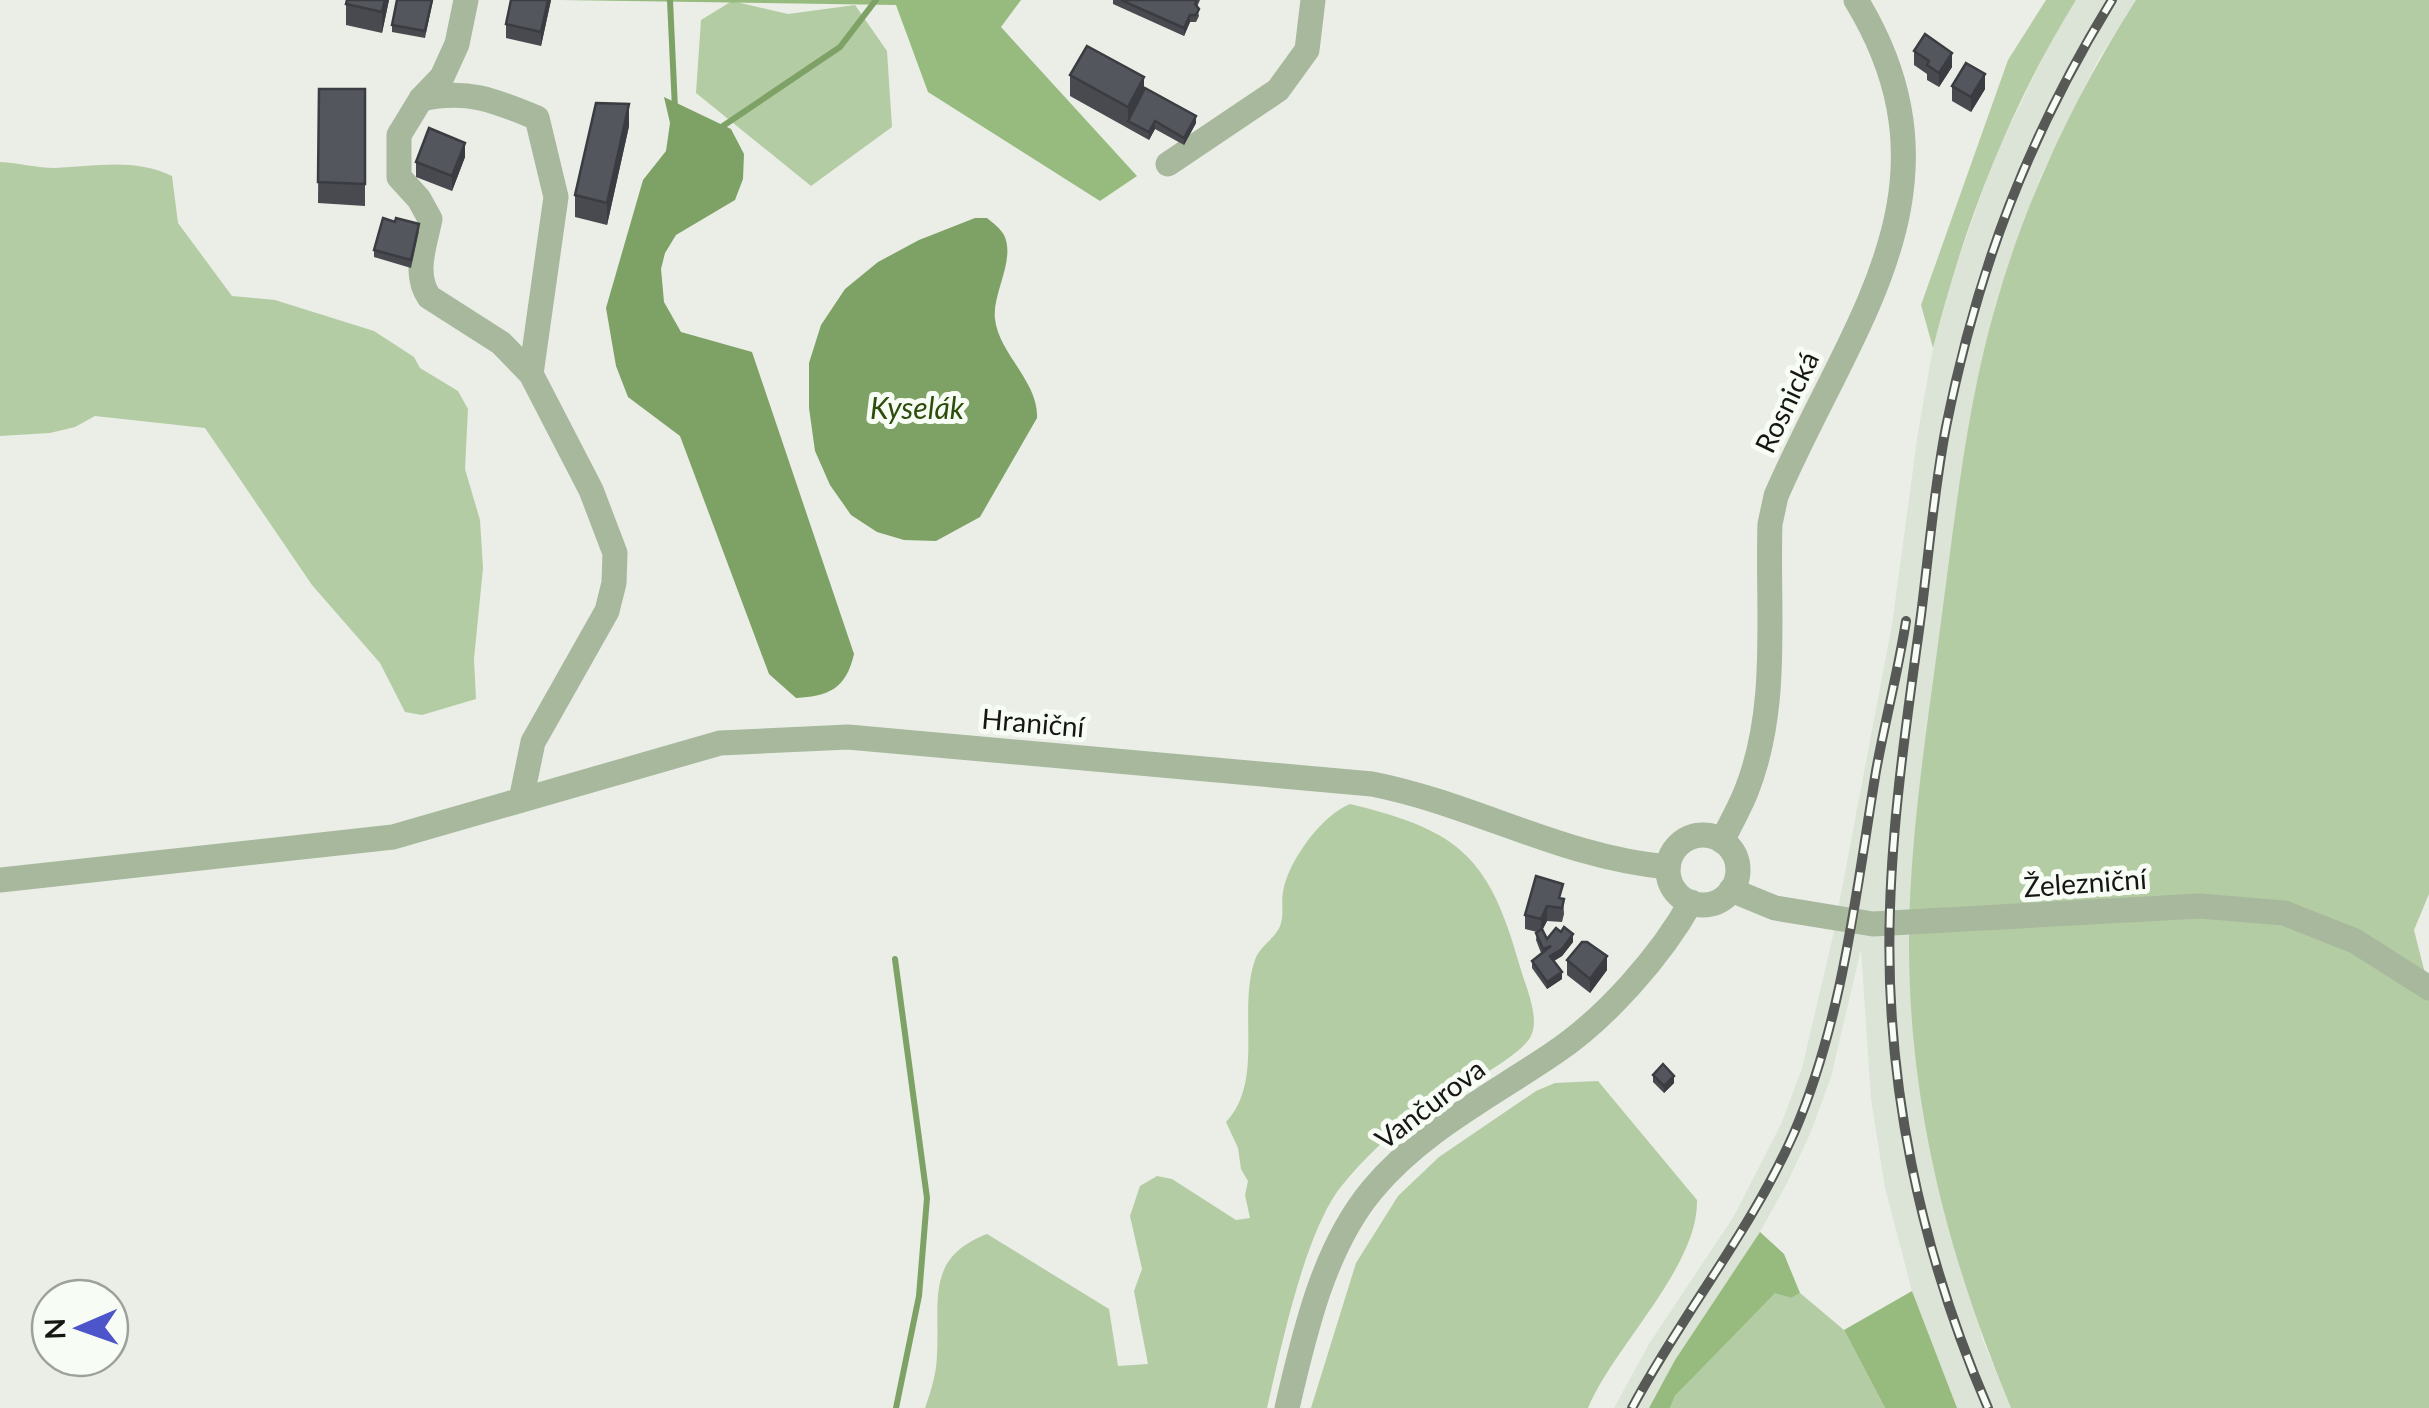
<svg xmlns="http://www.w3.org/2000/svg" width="2429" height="1408" viewBox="0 0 2429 1408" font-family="Lato,sans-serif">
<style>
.built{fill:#dbe4d6}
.green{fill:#b4cca4}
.forest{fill:#97bb7e}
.water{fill:#7ea166}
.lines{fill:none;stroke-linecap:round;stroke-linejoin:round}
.stream{stroke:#7ea166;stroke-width:6}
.minor{stroke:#a7b89d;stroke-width:25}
.rail-casing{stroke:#575956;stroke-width:10}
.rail{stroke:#f7fcf4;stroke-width:6;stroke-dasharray:19;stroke-linecap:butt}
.wall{fill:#484a50}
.shaded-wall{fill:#3b3c41}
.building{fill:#54565d;stroke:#3b3c41;stroke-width:2.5}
.labels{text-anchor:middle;stroke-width:10;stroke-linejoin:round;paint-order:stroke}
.street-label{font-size:28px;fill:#161715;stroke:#f7fcf4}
.water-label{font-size:30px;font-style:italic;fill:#2c4d0c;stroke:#f7fcf4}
</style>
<rect width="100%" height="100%" fill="#eaeee7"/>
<!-- built -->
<polygon class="built" points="2076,0 2136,0 2098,60 2041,176 1996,303 1968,435 1951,551 1918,803 1910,909 1913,1013 1982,1338 2011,1408 1957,1408 1912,1291 1885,1188 1871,1099 1861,949 1831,1077 1810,1134 1787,1183 1760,1232 1675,1360 1649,1408 1614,1408 1649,1344 1734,1216 1782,1122 1802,1068 1833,936 1892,625 1918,432 1933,348 1948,289 1995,156 2054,35"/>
<!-- green -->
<g class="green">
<path d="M2046,0h30c-67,108 -112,225 -143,348l-12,-43 87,-245z"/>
<path d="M2136,0h293v894l-15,36 15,59v419h-418c-63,-151 -103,-305 -102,-470 1,-108 19,-216 33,-324 14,-104 25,-211 55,-313 31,-107 79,-207 139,-301z"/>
<polygon points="732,1 788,14 855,5 887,51 892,127 811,186 696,93 701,20"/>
<path d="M0,162c19,1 37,6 55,6 38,-2 82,-10 117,8l6,47 54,73 43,4 99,31 40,26 6,11 38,23 10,18 -3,60 15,51 3,48 -9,91 2,40 -54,16 -17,-3 -25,-49 -68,-78 -107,-157 -110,-12 -20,11 -25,6 -50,3z"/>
<path d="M1350,804c112,27 140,54 171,166 5,17 19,48 10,66 -11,23 -88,60 -112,77 -29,20 -61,51 -82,79 -34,49 -56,156 -70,216h-342c6,-17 12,-36 12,-54 3,-54 -12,-96 50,-120l122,75 9,57 30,-2 -14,-73 8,-22 -12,-53 10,-30 17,-10 15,3 64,41 14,-2 -5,-23 3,-14 -7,-12 -3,-21 -12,-26c39,-41 11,-111 29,-162 4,-14 23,-23 26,-37 3,-10 0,-21 2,-31 5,-31 39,-77 67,-88z"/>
<path d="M1598,1081l99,119c2,66 -83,146 -109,208h-277l45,-145 42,-67 41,-39 97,-66 19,-8z"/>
<polygon points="1775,1292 1790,1298 1800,1293 1844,1330 1885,1408 1670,1408 1675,1396"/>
</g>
<!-- forest -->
<g class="forest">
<polygon points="560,0 1021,0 1001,27 1137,176 1100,201 928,92 896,5"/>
<polygon points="1760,1232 1784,1254 1800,1293 1791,1298 1775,1293 1675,1396 1670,1408 1649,1408 1675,1360"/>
<polygon points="1912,1291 1957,1408 1885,1408 1844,1330"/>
</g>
<!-- water -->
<g class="water">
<path d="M664,97l67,32 13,25 -1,25 -8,21 -59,35 -11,18 -4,16 3,33 17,30 71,20 102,302c-8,35 -25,42 -58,44l-27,-24 -89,-238 -52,-39 -12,-31 -10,-58 37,-128 23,-29 4,-28z"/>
<path d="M975,218h12c5,4 14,11 17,17 12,25 -12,58 -9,84 4,35 44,63 42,99l-57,99 -44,24 -32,-1 -27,-8 -26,-17 -21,-30 -15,-34 -6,-43v-45l12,-38 24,-36 33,-27 41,-22z"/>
</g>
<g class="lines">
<!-- stream -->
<g class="stream">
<polyline points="670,0 675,109"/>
<polyline points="720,128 840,47 876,0"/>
<polyline points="895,959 927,1198 919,1296 896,1408"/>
</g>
<!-- minor -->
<g class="minor">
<path d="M466,0l-9,44 -15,33 -21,22 -22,36v42l20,22 11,20c-5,26 -17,54 -1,78l72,46 30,31 60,116 24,63 -1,30 -7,28 -74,131 -12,58"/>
<path d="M421,99c46,-10 73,1 116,19l19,79 -25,177"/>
<polyline points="1168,164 1278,90 1307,50 1313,0"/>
<circle cx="1703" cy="870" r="35"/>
<path d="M1722,841c8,-16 17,-32 24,-49 34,-85 21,-179 24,-268l6,-28c74,-172 195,-307 80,-496"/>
<path d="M0,880l393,-43 327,-94 128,-6 524,47c102,20 192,74 296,83"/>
<polyline points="1731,890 1775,908 1873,924 2200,906 2284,913 2355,941 2429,988"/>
<path d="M1287,1408c17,-73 36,-159 85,-218 49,-59 119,-94 182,-137 51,-34 107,-97 137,-151"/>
</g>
<!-- rail casing -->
<g class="rail-casing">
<g id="rail">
<path d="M1632,1408c50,-94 119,-177 162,-275 49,-114 62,-241 82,-362 9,-50 22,-99 30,-150"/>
<path d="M1988,1408c-68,-158 -104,-328 -98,-500 3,-98 18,-196 31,-293 8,-63 13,-126 25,-188 32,-159 81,-288 166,-427"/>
</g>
</g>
<!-- rail -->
<use href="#rail" class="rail"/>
</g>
<!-- wall -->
<g class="wall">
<polygon points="389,0 382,33 346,25 346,4"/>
<polygon points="433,0 425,38 392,32 392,25"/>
<polygon points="511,0 551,0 541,46 506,38 506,24"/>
<polygon points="1113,0 1200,0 1197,7 1199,16 1196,22 1190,22 1184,36 1113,4"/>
<polygon points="1914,51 1952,67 1939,87 1927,80 1927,74 1914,65"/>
<polygon points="1070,75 1144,91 1196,123 1184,145 1155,129 1149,140 1070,96"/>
<polygon points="1952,86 1985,89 1971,112 1952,101"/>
<polygon points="319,89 365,89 365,206 318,203"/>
<polygon points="629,126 607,225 575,217 575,195"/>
<polygon points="465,157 452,191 416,177 416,162"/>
<polygon points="419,231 411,268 374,257 374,250"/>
<polygon points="1563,899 1564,914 1562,922 1547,921 1542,930 1547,939 1573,942 1562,956 1554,961 1562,979 1547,989 1532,968 1532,961 1541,953 1536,940 1537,932 1525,929 1525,915"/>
<polygon points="1567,960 1607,970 1590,993 1567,975"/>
<polygon points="1653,1075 1674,1083 1664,1093 1653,1082"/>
</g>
<!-- shaded-wall -->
<g class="shaded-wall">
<polygon points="385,0 389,0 382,33 382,12"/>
<polygon points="548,0 551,0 541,46 541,32"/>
<polygon points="1190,15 1190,22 1184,36 1184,28"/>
<polygon points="1952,53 1952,67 1939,87 1939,73"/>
<polygon points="1985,74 1985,89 1971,112 1971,97"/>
<polygon points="1144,77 1144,99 1128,121 1128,128 1128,107"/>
<polygon points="629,104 629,126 607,225 607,203"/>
<polygon points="1196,116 1196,123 1184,145 1184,138"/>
<polygon points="1155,121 1155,129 1149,140 1149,132"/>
<polygon points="465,143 465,157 452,191 452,176"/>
<polygon points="1547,906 1547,921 1541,933 1541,919"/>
<polygon points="1573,934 1573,942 1562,956 1550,963 1550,956"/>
<polygon points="1607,956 1607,970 1590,993 1590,979"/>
<polygon points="1562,972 1562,979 1547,989 1547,982"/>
<polygon points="1674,1076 1674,1083 1664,1093 1664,1086"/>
</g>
<!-- building -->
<g class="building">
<polygon points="347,0 385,0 382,12 346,4"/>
<polygon points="397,0 432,0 425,31 392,25"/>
<polygon points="511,0 548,0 541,32 506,24"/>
<polygon points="1121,0 1197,0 1195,4 1199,9 1196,15 1190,15 1184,28"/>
<polygon points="1925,34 1952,53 1939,73 1927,65 1929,61 1914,51"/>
<polygon points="1087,46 1144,77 1128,107 1070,75"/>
<polygon points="1966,63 1985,74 1971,97 1952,86"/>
<polygon points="1145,88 1196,116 1184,138 1155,121 1149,132 1128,121"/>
<polygon points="319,89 365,89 365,184 318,182"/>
<polygon points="596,103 629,104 607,203 575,195"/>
<polygon points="429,128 465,143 452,176 416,162"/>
<polygon points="383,218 395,222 396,218 419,224 411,260 374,250"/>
<polygon points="1536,876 1563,884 1559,898 1564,899 1562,908 1547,906 1541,919 1525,915"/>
<polygon points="1564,927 1573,934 1562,949 1550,956 1562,972 1547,982 1532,961 1551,946 1543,949 1536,933 1542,929 1547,939 1556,928 1561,932"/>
<polygon points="1582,942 1587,942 1607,956 1590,979 1567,960"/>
<polygon points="1663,1064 1674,1076 1664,1086 1653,1075"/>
</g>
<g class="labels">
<!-- street labels -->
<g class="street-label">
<text transform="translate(1787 402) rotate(-64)" y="10">Rosnická</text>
<text transform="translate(1033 723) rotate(5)" y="10">Hraniční</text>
<text transform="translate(2085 883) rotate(-4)" y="10">Železniční</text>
<text transform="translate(1430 1104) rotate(-37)" y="10">Vančurova</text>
</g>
<!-- water labels -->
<g class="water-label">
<text x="917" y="419">Kyselák</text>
</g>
</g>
<!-- north arrow -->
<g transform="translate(80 1328) rotate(268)"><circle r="48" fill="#f7fcf4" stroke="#9da09b" stroke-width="2.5"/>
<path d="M0-8L18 38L0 25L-18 38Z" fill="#4d55cb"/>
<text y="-15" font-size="28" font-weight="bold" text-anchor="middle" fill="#161715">N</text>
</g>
</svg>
